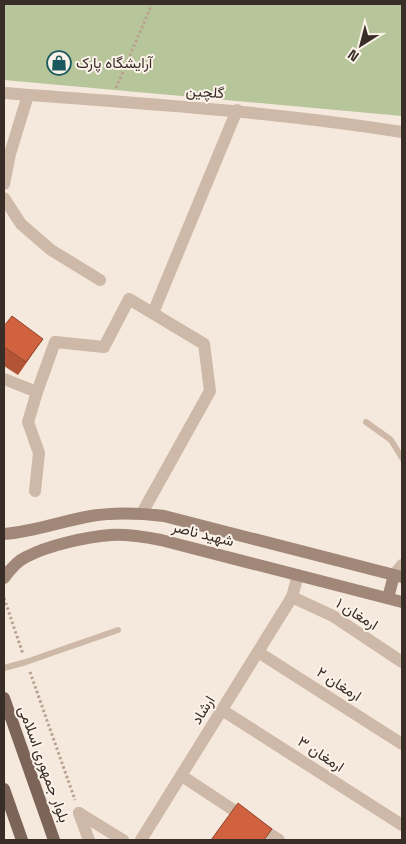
<svg xmlns="http://www.w3.org/2000/svg" width="406" height="844" viewBox="0 0 406 844" font-family="'Space Grotesk',Vazirmatn,sans-serif">
<style>
.green{fill:#b7c59a}
.lines{fill:none;stroke-linecap:round;stroke-linejoin:round}
.path{stroke:#baa291;stroke-width:3;stroke-dasharray:2.5 2.5;stroke-linecap:butt}
.service{stroke:#ceb8a7;stroke-width:6}
.minor{stroke:#ceb8a7;stroke-width:12}
.tertiary{stroke:#ceb8a7;stroke-width:12}
.secondary{stroke:#a18778;stroke-width:12}
.primary{stroke:#7c6458;stroke-width:12}
.wall{fill:#b35436}
.building{fill:#d0623f;stroke:#92452c}
.labels{text-anchor:middle;stroke-width:4;stroke-linejoin:round;paint-order:stroke}
.poi-label{font-size:15px;fill:#392d28;stroke:#fbf3e9;text-anchor:start}
.street-label{font-size:15px;fill:#392d28;stroke:#fbf3e9}
</style>
<rect width="100%" height="100%" fill="#f4e9dc"/>
<!-- green -->
<polygon class="green" points="4,4 402,4 402,116 4,80"/>
<g class="lines">
<!-- path -->
<g class="path">
<polyline points="116,88 152,4"/>
<polyline points="4,598 23,654"/>
<polyline points="30,672 75,800"/>
</g>
<!-- service -->
<g class="service">
<polyline points="366,422 391,440 402,458"/>
<polyline points="4,668 26,662 118,630"/>
</g>
<!-- minor -->
<g class="minor">
<path d="M4,93c133,10 266,18 398,39"/>
<polyline points="4,184 10,154 28,95"/>
<polyline points="4,198 21,224 51,250 100,280"/>
<polyline points="153,313 237,110"/>
<polyline points="4,379 37,392 55,342 104,347 129,299 204,344 210,391 142,513"/>
<polyline points="35,491 39,453 28,422 37,392"/>
<polyline points="292,597 333,616 402,662"/>
<polyline points="258,652 402,744"/>
<polyline points="222,710 402,825"/>
<polyline points="182,776 279,840"/>
<polyline points="79,813 89,840"/>
<polyline points="141,840 292,597 298,575"/>
</g>
<!-- tertiary -->
<g class="tertiary">
<polyline points="394,575 402,565"/>
<polyline points="79,813 123,840"/>
</g>
<!-- secondary -->
<g class="secondary">
<path d="M4,534c29,-2 58,-13 87,-18 25,-4 48,-3 73,0l238,61"/>
<path d="M4,578c5,-7 13,-17 22,-21 23,-12 60,-20 85,-22 17,-1 34,2 50,5l241,62"/>
<polyline points="388,598 394,575"/>
</g>
<!-- primary -->
<g class="primary">
<polyline points="4,698 54,840"/>
<polyline points="4,789 22,840"/>
</g>
</g>
<!-- wall -->
<polygon class="wall" points="4,326 43,339 18,375 4,366"/>
<!-- building -->
<g class="building">
<polygon points="12,316 43,339 26,362 4,347 4,326"/>
<polygon points="238,803 272,829 264,840 211,840"/>
</g>
<!-- icons -->
<defs>
<g id="shop-ring" transform="scale(1.25)"><circle r="9.5" fill="#fbf3e9" stroke="#1a5a5f" stroke-width="1.5"/><path d="M-5-2.5h2.3a2.7 3.5 0 0 1 5.4 0H5L5.5 6h-11ZM-1.5-2.5h3a1.5 2.3 0 0 0-3 0Z" fill="#1a5a5f"/></g>
</defs>
<g fill-rule="evenodd">
<use href="#shop-ring" x="59" y="63"/>
</g>
<g class="labels">
<!-- poi labels -->
<g class="poi-label">
<text x="76" y="68">آرایشگاه پارک</text>
</g>
<!-- street labels -->
<g class="street-label">
<text transform="translate(205 92) rotate(4)" y="5">گلچین</text>
<text transform="translate(203 534) rotate(14)" y="5">شهید ناصر</text>
<text transform="translate(357 614) rotate(32)" y="5">ارمغان ۱</text>
<text transform="translate(339 684) rotate(33)" y="5">ارمغان ۲</text>
<text transform="translate(203 710) rotate(-58)" y="5">ارشاد</text>
<text transform="translate(321 754) rotate(33)" y="5">ارمغان ۳</text>
<text transform="translate(44 764) rotate(70)" y="5">بلوار جمهوری اسلامی</text>
</g>
</g>
<!-- border -->
<rect width="406" height="844" fill="none" stroke="#392d28" stroke-width="10"/>
<!-- north arrow -->
<g transform="translate(361 45) rotate(216)" stroke="#fbf3e9" stroke-width="4" paint-order="stroke">
<path d="M0-4L9 19L0 12L-9 19Z" fill="#392d28"/>
<text y="-8" font-size="14" font-weight="bold" text-anchor="middle" fill="#392d28">N</text>
</g>
</svg>
